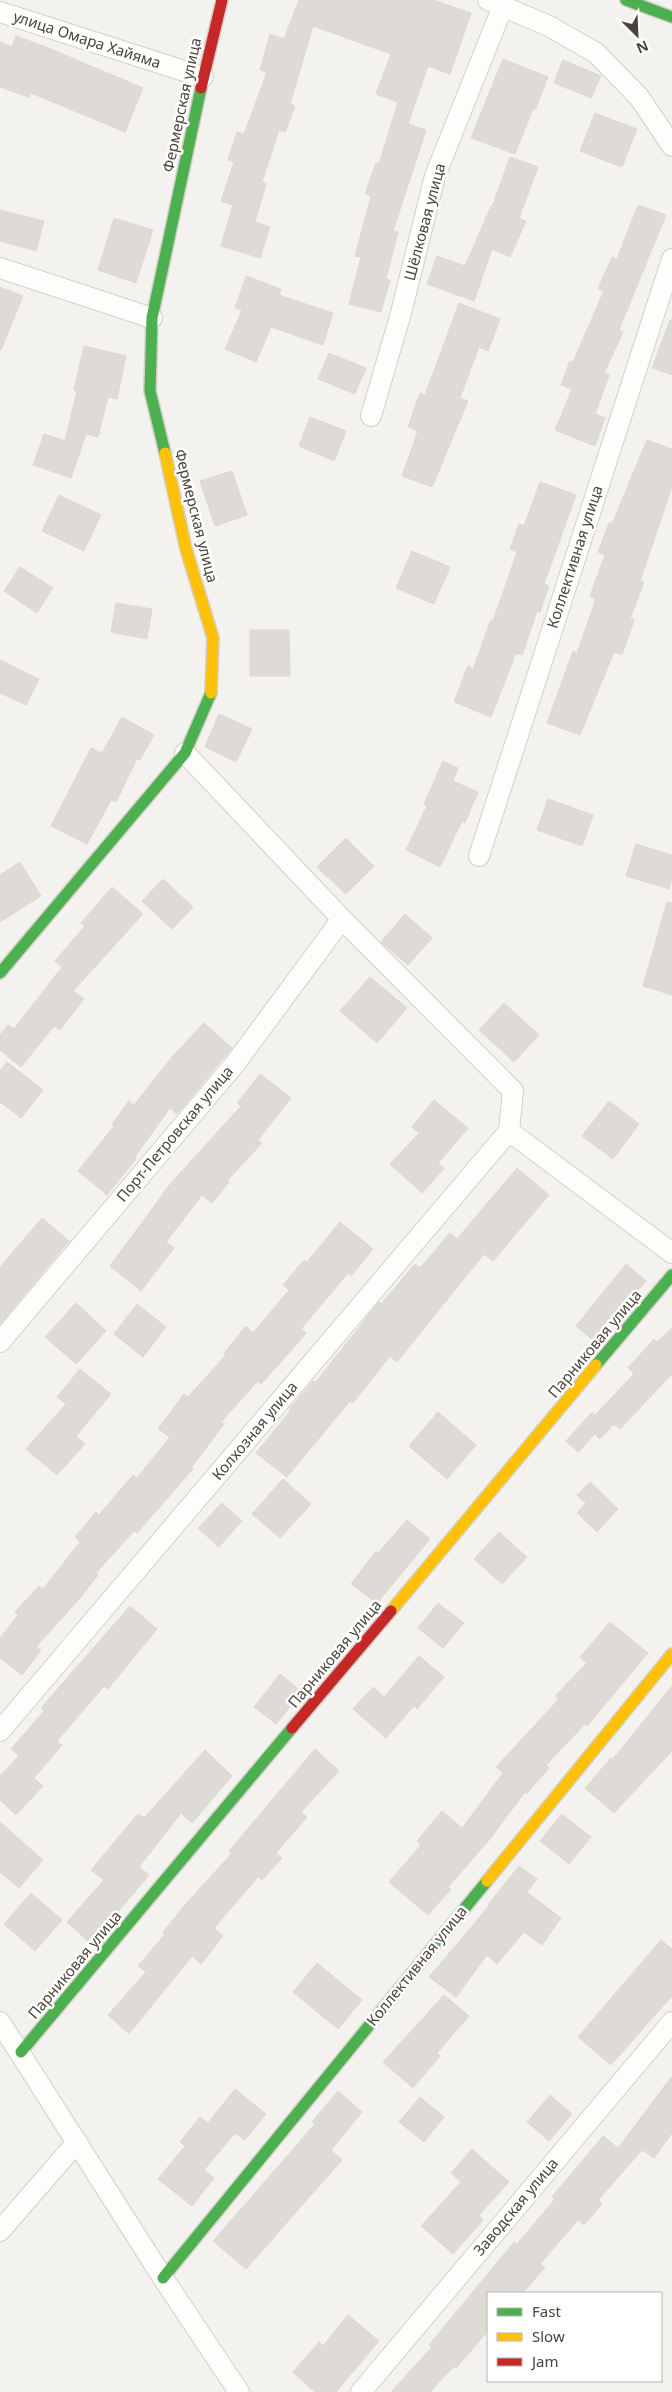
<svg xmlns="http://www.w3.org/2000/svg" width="672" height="2392" viewBox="0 0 672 2392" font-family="'Noto Sans',sans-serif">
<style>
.building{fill:#dedbd6;stroke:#dcd9d4}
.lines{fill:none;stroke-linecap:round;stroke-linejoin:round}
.street-casing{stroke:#d2d0cb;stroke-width:22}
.fast-casing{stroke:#d3cfc5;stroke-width:14}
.slow-casing{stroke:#d3cfc5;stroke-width:14}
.jam-casing{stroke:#d3cfc5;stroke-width:14}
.street{stroke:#fdfdfc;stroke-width:20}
.fast{stroke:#4caf50;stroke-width:11}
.slow{stroke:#ffc107;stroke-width:11}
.jam{stroke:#c62828;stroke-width:11}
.labels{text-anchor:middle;stroke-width:5;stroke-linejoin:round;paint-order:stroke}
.street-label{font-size:15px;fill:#4b4439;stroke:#fff}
</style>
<rect width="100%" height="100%" fill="#f4f2ee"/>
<!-- building -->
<g class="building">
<polygon points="299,0 433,0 471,13 450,74 428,66 408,124 426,130 393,231 398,232 386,279 390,280 381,312 349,304 361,257 355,256 371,196 365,194 376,163 379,164 398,102 376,94 391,54 313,26 290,104 295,106 285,132 279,130 262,182 266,184 255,222 270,227 260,258 221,246 233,205 221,201 234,162 228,160 237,132 244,134 267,72 260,70 270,34 284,39"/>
<polygon points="16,36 46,47 143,88 125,132 31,93 29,97 0,87 0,42 12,47"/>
<polygon points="503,59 548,77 535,110 533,109 515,154 471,138"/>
<polygon points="563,60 601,76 591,98 554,83"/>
<polygon points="595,113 637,129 622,167 580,151"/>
<polygon points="510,157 538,167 519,218 526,221 510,257 492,249 474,301 427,284 437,256 465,266 491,206 492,207"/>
<polygon points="638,205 666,215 619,330 623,332 604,373 609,375 595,414 605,418 595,446 555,430 572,389 561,385 570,361 573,362 604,291 598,289 612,257 617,259"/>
<polygon points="0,210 44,221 36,251 0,241"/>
<polygon points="114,218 153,230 136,283 98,270"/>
<polygon points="246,276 281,289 279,295 333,313 323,345 271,327 256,362 225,349 242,310 235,308"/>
<polygon points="0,287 23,296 1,350 0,350"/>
<polygon points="459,303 500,319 488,351 479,347 460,398 468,401 432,487 402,476 418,431 408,427 420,393 425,395"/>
<polygon points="670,320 672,320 672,375 652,368"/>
<polygon points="84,346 126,356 117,399 108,397 98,437 86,434 71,478 33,465 44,434 65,441 77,391 74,390"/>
<polygon points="329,353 366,368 355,394 318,379"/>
<polygon points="310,417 346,431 334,461 299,446"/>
<polygon points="647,440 672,449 672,487 640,581 644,582 630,619 634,620 622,655 614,652 580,735 547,723 573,651 577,653 596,599 590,596 605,555 598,552 609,523 612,524"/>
<polygon points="232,471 247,515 215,526 200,481"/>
<polygon points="540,482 576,495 544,584 549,586 540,612 537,611 522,655 516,653 491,717 454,702 468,666 473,669 491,620 493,621 517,552 510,549 519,524 524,526"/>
<polygon points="59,495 101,515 84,551 42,531"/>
<polygon points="412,551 450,567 434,604 396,588"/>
<polygon points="20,567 53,588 37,613 4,591"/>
<polygon points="116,603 152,609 147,639 111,632"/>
<polygon points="250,630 289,630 290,676 250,676"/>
<polygon points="0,660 39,679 26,705 0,693"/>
<polygon points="219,714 252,729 236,762 205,747"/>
<polygon points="122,717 154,735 140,760 137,759 116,802 111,800 87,844 51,826 91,748 102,753"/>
<polygon points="443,761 458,768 453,781 478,792 465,823 462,821 440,867 406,850 427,806 424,804"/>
<polygon points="548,799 593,815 582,846 537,830"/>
<polygon points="346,838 374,866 346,894 317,867"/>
<polygon points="636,844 672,855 672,878 669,889 626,876"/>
<polygon points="20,862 41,896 0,922 0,875"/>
<polygon points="163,879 193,907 172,929 142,901"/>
<polygon points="112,887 143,914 73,991 84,999 60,1030 54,1026 21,1067 0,1050 0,1035 8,1025 14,1029 62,967 55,961 85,926 81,923"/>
<polygon points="667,902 672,903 672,995 643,986"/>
<polygon points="405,914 432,938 408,965 381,942"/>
<polygon points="370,977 407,1008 377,1043 340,1011"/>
<polygon points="504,1003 539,1035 514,1062 479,1030"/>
<polygon points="204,1023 232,1048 177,1114 170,1108 134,1158 136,1159 107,1195 78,1171 114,1126 112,1124 129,1101 134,1105 172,1057"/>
<polygon points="7,1062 43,1090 21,1118 0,1102 0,1071"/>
<polygon points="260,1074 291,1098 258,1140 262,1143 227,1181 229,1182 212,1203 202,1195 166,1242 174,1248 141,1291 110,1266 171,1183 241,1106 237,1103"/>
<polygon points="434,1100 468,1128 438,1163 444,1168 422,1193 390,1164 419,1133 412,1127"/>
<polygon points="609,1101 639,1124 613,1159 582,1136"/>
<polygon points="517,1168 549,1195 493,1261 484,1254 397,1362 390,1356 353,1403 350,1401 287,1477 256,1453 291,1410 289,1409 313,1381 315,1383 379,1302 381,1304 415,1264 420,1268 450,1233 457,1239"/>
<polygon points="42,1218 69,1241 0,1324 0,1267"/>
<polygon points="340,1222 373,1249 351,1276 348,1273 301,1329 306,1333 289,1353 261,1384 258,1381 221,1422 224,1424 191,1468 193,1469 137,1533 134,1531 96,1573 98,1575 80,1598 36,1647 41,1650 22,1675 0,1658 0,1638 18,1615 15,1612 39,1586 43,1589 80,1542 75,1537 96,1512 99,1515 133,1475 137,1478 170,1437 158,1429 184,1394 188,1397 226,1355 224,1353 246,1326 253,1333 289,1290 283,1285 304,1260 307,1262"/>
<polygon points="626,1264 646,1281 595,1342 576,1326"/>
<polygon points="76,1303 106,1331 76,1364 45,1337"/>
<polygon points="137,1304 166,1327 143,1357 114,1334"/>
<polygon points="672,1328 672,1374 620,1429 614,1424 600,1439 595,1434 578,1452 566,1441 592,1412 595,1415 634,1374 628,1368 654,1339 657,1342"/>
<polygon points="80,1369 111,1394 76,1436 85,1444 57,1475 26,1449 66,1404 57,1397"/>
<polygon points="438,1412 476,1445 447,1479 409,1446"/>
<polygon points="283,1479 311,1504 280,1538 252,1514"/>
<polygon points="590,1482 618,1509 597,1532 577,1513 586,1503 577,1495"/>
<polygon points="222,1503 242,1521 219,1547 198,1528"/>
<polygon points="407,1520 430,1539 377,1603 351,1584 376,1551 378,1553"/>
<polygon points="499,1532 527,1557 502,1584 474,1559"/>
<polygon points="438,1603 464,1623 443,1648 418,1628"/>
<polygon points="130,1606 157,1629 108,1689 104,1686 57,1741 62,1745 34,1778 43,1786 16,1815 0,1800 0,1776 19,1756 11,1749 44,1711 41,1708"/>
<polygon points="610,1622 648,1653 587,1726 585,1724 546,1765 549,1768 527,1793 525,1792 490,1839 448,1887 451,1889 428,1915 389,1882 421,1845 417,1841 442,1811 462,1828 503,1773 496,1767 559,1699 555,1696 587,1663 580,1657"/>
<polygon points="419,1656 444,1677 417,1709 414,1706 386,1738 353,1709 373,1687 384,1697"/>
<polygon points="280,1674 302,1692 276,1724 254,1707"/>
<polygon points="672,1686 672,1751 614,1813 585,1788 611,1758 612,1760"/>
<polygon points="315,1749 339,1771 301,1812 307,1817 276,1853 282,1858 262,1880 258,1877 214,1928 223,1936 201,1964 192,1956 129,2034 108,2015 146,1972 138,1966 165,1934 163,1932 185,1905 232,1853 229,1851"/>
<polygon points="205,1750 232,1776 192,1823 181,1813 139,1867 149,1875 91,1944 67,1922 104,1880 91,1870 138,1814 144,1818"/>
<polygon points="562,1814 591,1837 569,1864 540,1841"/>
<polygon points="0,1822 43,1860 19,1888 0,1872"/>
<polygon points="519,1866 537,1879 527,1892 561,1918 542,1945 524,1932 497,1964 487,1955 456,1997 429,1977 489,1906 488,1905"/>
<polygon points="31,1893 62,1920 35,1951 4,1924"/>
<polygon points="661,1940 672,1949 672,1996 611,2065 578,2037"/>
<polygon points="317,1963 362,2000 338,2029 293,1992"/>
<polygon points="444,1995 469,2016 437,2053 440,2056 413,2088 383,2062"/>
<polygon points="672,2076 672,2133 654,2158 642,2150 598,2200 602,2204 584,2225 578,2220 540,2264 545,2267 523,2293 488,2293 488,2331 456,2368 454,2366 430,2392 391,2392 432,2347 429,2345 514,2242 517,2244 555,2199 552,2197 603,2136 618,2148"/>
<polygon points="235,2089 266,2114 245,2140 235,2133 204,2170 214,2178 192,2206 158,2179 185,2146 180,2142 200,2117 208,2123"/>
<polygon points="338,2091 362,2112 331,2150 342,2160 246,2269 213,2241 315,2124 312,2122"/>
<polygon points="550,2095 572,2114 549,2141 527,2122"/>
<polygon points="420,2097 444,2117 424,2142 399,2122"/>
<polygon points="472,2149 509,2182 479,2215 483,2220 453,2254 421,2226 461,2182 451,2173"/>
<polygon points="348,2315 379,2341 336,2392 315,2392 293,2372 319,2342 323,2346"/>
</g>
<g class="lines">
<!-- street casing -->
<g class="street-casing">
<g id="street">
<polyline points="488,0 549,26 596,53 639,97 672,146"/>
<polyline points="0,12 203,77"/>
<polyline points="0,268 152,318"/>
<polyline points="371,416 401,313 435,176 503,6"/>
<polyline points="185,753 342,919 513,1091 509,1131 672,1253"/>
<polyline points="479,856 672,259"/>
<polyline points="0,1342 234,1065 342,919"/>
<polyline points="0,1731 509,1131"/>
<polyline points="0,2022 163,2278 239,2392"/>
<polyline points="0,2231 77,2142"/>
<polyline points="361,2392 672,2022"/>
</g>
</g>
<!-- fast casing -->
<g class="fast-casing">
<g id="fast">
<polyline points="626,0 672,17"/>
<polyline points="165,453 150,391 152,318 201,88"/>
<polyline points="0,973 185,753 211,693"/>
<polyline points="596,1365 672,1275"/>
<polyline points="21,2052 292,1728"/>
<polyline points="163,2278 487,1881"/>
</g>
</g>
<!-- slow casing -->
<g class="slow-casing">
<g id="slow">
<polyline points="165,453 186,549 213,638 211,693"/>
<polyline points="391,1611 596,1365"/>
<polyline points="487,1881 672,1654"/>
</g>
</g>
<!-- jam casing -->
<g class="jam-casing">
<g id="jam">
<polyline points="201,88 222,0"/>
<polyline points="292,1728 391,1611"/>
</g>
</g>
<!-- street -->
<use href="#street" class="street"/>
<!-- fast -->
<use href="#fast" class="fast"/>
<!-- slow -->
<use href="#slow" class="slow"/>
<!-- jam -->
<use href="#jam" class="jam"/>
</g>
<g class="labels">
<!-- street labels -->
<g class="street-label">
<text transform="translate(87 40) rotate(18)" y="5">улица Омара Хайяма</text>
<text transform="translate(182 105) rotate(-78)" y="5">Фермерская улица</text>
<text transform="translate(425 222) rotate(-75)" y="5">Шёлковая улица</text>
<text transform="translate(196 516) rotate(76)" y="5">Фермерская улица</text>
<text transform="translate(575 557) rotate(-72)" y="5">Коллективная улица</text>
<text transform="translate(175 1134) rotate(-50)" y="5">Порт-Петровская улица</text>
<text transform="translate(595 1344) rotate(-50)" y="5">Парниковая улица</text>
<text transform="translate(255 1431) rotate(-50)" y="5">Колхозная улица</text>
<text transform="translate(335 1654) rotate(-50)" y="5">Парниковая улица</text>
<text transform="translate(75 1965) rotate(-50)" y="5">Парниковая улица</text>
<text transform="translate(417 1966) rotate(-51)" y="5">Коллективная улица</text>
<text transform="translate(516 2207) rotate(-50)" y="5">Заводская улица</text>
</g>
</g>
<!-- legend -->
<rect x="487" y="2292" width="175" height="90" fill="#ffffff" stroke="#b7b4b0"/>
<rect x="497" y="2308" width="25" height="8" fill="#4caf50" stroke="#b7b4b0"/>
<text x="532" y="2317" font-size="15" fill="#4b4439">Fast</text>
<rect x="497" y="2333" width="25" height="8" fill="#ffc107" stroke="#b7b4b0"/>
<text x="532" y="2342" font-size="15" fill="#4b4439">Slow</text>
<rect x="497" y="2358" width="25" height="8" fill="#c62828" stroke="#b7b4b0"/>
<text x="532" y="2367" font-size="15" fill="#4b4439">Jam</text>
<!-- north arrow -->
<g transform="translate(637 35) rotate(156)" stroke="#ffffff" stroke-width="4" paint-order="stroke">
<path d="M0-4L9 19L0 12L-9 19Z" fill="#4b4439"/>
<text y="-8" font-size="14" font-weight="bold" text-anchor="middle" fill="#4b4439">N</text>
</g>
</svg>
